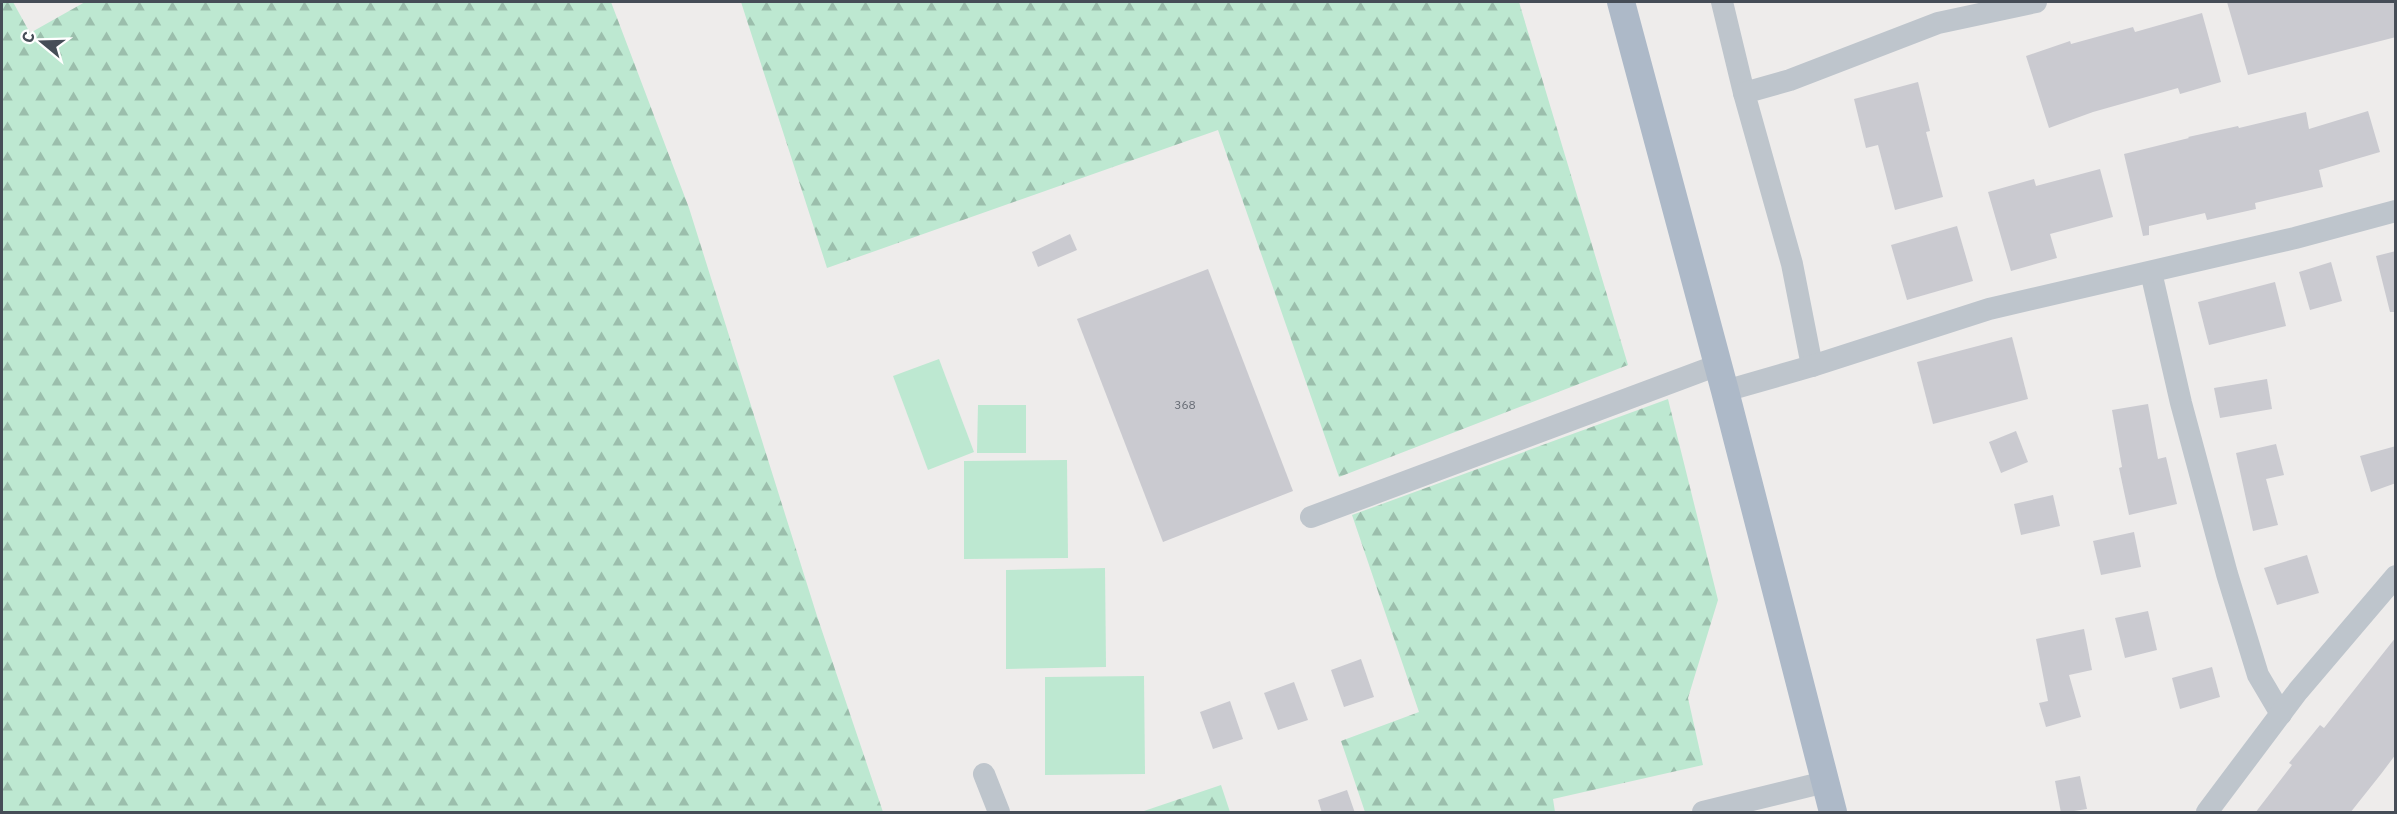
<svg xmlns="http://www.w3.org/2000/svg" width="2397" height="814" viewBox="0 0 2397 814" font-family="'IBM Plex Sans',sans-serif">
<style>
.grass{fill:#bde8d1}
.forest{fill:url(#forest-firs)}
.building{fill:#cacad0}
.lines{fill:none;stroke-linecap:round;stroke-linejoin:round}
.minor{stroke:#bec5cc;stroke-width:22}
.major{stroke:#adb9c8;stroke-width:28}
.labels{text-anchor:middle;stroke-width:6;stroke-linejoin:round;paint-order:stroke}
.number-label{font-size:12px;fill:#676c75}
</style>
<defs>
<pattern id="forest-firs" width="22" height="20" patternUnits="userSpaceOnUse" patternTransform="scale(1.5)"><rect width="22" height="20" fill="#bde8d1"/><path d="M5 1l3.5 6h-7zM16 11l3.5 6h-7z" fill="#9bbeac"/></pattern>
</defs>
<rect width="100%" height="100%" fill="#eeeceb"/>
<!-- grass -->
<g class="grass">
<polygon points="939,359 974,452 928,470 893,376"/>
<polygon points="978,405 1026,405 1026,453 977,453"/>
<polygon points="1067,460 1068,558 964,559 964,461"/>
<polygon points="1105,568 1106,667 1006,669 1006,570"/>
<polygon points="1144,676 1145,774 1045,775 1045,677"/>
</g>
<!-- forest -->
<g class="forest">
<polygon points="2,2 13,2 30,33 85,2 611,2 689,208 817,616 883,812 2,812"/>
<polygon points="741,2 1519,2 1628,365 1339,477 1218,130 827,268"/>
<polygon points="1668,399 1718,600 1688,698 1703,765 1553,799 1555,812 1365,812 1341,741 1419,712 1352,515"/>
<polygon points="1221,785 1230,812 1141,812"/>
</g>
<!-- building -->
<g class="building">
<polygon points="2227,2 2396,2 2396,37 2248,75"/>
<polygon points="2202,13 2221,82 2180,94 2178,88 2093,112 2049,128 2026,56 2070,41 2071,44 2133,27 2135,32"/>
<polygon points="1918,82 1930,131 1926,132 1943,197 1895,210 1878,145 1866,148 1854,99"/>
<polygon points="2368,111 2380,152 2319,170 2323,187 2255,203 2256,209 2207,220 2205,213 2149,226 2149,235 2143,236 2124,154 2189,138 2188,137 2238,126 2239,128 2306,112 2309,129"/>
<polygon points="2100,169 2113,217 2050,234 2057,258 2011,271 1988,192 2034,179 2036,186"/>
<polygon points="1957,226 1973,281 1907,300 1891,245"/>
<polygon points="1070,234 1077,250 1038,267 1032,252"/>
<polygon points="2396,251 2396,312 2390,312 2376,256"/>
<polygon points="2331,262 2342,301 2310,310 2299,272"/>
<polygon points="1208,269 1293,491 1163,542 1077,319"/>
<polygon points="2275,282 2286,326 2209,345 2198,302"/>
<polygon points="2012,337 2028,399 1933,424 1917,362"/>
<polygon points="2267,379 2272,409 2220,418 2214,388"/>
<polygon points="2148,404 2158,459 2166,457 2177,504 2129,515 2119,468 2122,467 2112,410"/>
<polygon points="2016,431 2028,462 2001,473 1989,442"/>
<polygon points="2276,444 2284,475 2266,479 2278,525 2253,531 2236,453"/>
<polygon points="2396,446 2396,483 2371,492 2360,456"/>
<polygon points="2053,495 2060,526 2021,535 2014,504"/>
<polygon points="2134,532 2141,567 2101,575 2093,541"/>
<polygon points="2307,555 2319,593 2277,605 2264,568"/>
<polygon points="2148,611 2157,650 2125,658 2115,618"/>
<polygon points="2084,629 2092,670 2069,675 2081,717 2046,727 2039,703 2048,701 2036,639"/>
<polygon points="2396,637 2396,754 2381,774 2350,813 2255,813 2292,765 2289,763 2320,725 2324,728"/>
<polygon points="1361,659 1374,697 1344,707 1331,670"/>
<polygon points="2212,667 2220,697 2180,709 2172,678"/>
<polygon points="1294,682 1308,720 1278,730 1264,693"/>
<polygon points="1230,701 1243,739 1213,749 1200,712"/>
<polygon points="2080,776 2087,809 2061,813 2055,781"/>
<polygon points="1347,790 1355,813 1322,813 1318,800"/>
</g>
<g class="lines">
<!-- minor -->
<g class="minor">
<polyline points="1722,2 1744,93"/>
<polyline points="2151,272 2181,403 2227,574 2258,675 2281,714"/>
<polyline points="1812,366 1792,264 1744,93 1790,80 1938,23 2036,2"/>
<polyline points="1725,391 1812,366 1989,309 2295,238 2396,211"/>
<polyline points="1311,517 1718,365"/>
<polyline points="984,774 999,812"/>
<polyline points="1703,812 1825,782"/>
<polyline points="2207,812 2298,691 2396,576"/>
</g>
<!-- major -->
<polyline class="major" points="1621,2 1725,391 1833,812"/>
</g>
<g class="labels">
<!-- number labels -->
<g class="number-label">
<text x="1185" y="409">368</text>
</g>
</g>
<!-- border -->
<rect width="2397" height="814" fill="none" stroke="#464d57" stroke-width="6"/>
<!-- north arrow -->
<g transform="translate(42 42) rotate(289)" stroke="#ffffff" stroke-width="4.5" paint-order="stroke">
<path d="M0-4.5L10 22L0 15L-10 22Z" fill="#464d57"/>
<text y="-9" font-size="16" font-weight="bold" text-anchor="middle" fill="#464d57">С</text>
</g>
</svg>
